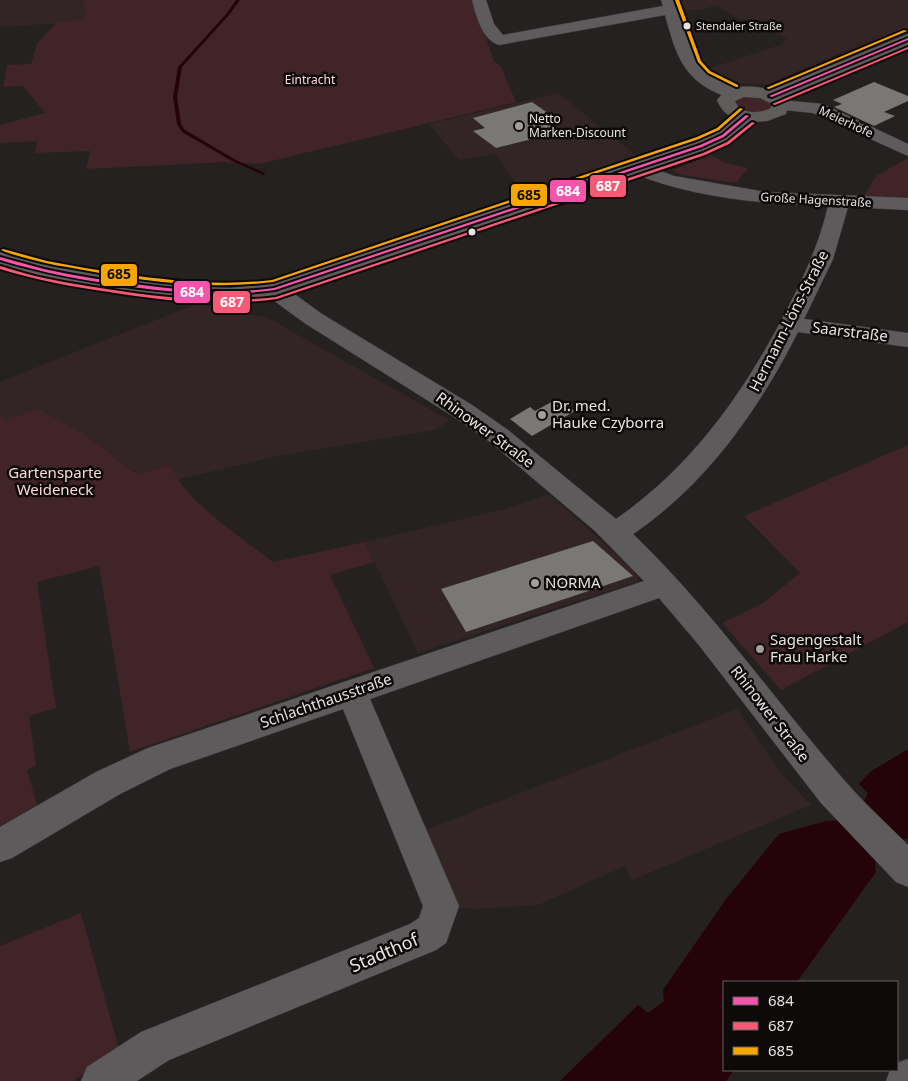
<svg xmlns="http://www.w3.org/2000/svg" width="908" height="1081" viewBox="0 0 908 1081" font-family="'Noto Sans',sans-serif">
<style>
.built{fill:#332526}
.green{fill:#412427}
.water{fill:#250308}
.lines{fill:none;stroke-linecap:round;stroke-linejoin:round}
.stream{fill:#250308;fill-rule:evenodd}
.building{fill:#7a7777}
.minor-casing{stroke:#3f3d3d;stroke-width:1}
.major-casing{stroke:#3f3d3d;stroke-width:1}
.minor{fill:#5d5b5b;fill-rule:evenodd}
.major{fill:#5f5c5c;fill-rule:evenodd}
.bus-1-casing{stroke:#0e0a0a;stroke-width:4}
.bus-2-casing{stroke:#0e0a0a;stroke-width:4}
.bus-3-casing{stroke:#0e0a0a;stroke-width:4}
.bus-1{fill:#f653ac;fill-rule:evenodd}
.bus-2{fill:#f75a77;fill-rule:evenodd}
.bus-3{fill:#f7a600;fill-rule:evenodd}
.bus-dot{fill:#e8e2e2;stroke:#0e0a0a;stroke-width:2}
.poi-dot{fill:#a49e9e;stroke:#0e0a0a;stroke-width:2}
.labels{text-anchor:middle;stroke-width:5;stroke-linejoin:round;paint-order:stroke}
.far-bus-label{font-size:11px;fill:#e8e2e2;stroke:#0e0a0a;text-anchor:start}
.far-park-label{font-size:12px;fill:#fdd8da;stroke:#0e0a0a}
.far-poi-label{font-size:12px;fill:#e8e2e2;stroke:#0e0a0a;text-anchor:start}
.far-street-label{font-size:12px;fill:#e8e2e2;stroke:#0e0a0a}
.street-label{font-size:15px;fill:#e8e2e2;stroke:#0e0a0a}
.poi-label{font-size:15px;fill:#e8e2e2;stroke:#0e0a0a;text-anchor:start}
.park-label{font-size:15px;fill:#fdd8da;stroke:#0e0a0a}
.near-street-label{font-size:18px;fill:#e8e2e2;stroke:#0e0a0a}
.line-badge{stroke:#0e0a0a;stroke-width:2}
.badge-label{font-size:14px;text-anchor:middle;font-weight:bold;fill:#fff}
.pale-badge-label{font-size:14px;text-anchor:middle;font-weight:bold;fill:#111}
</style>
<rect width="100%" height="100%" fill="#252121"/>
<!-- built -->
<g class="built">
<polygon points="0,0 83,0 85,14 83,19 74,22 0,27"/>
<polygon points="680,0 908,0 908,24 768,84 734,83 708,69 783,44 783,41 787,39 748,19 741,20 716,5 702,10 684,10"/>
<polygon points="558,93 637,156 524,194 495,154 459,160 429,124"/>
<polygon points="196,304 268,318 449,420 436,430 277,456 176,480 169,465 138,474 83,433 37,408 6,421 0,414 0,382"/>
<polygon points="549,494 631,568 639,581 418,653 365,542 509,508"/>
<polygon points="737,709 781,773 811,805 632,880 625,866 538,905 476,909 450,907 420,832"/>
</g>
<!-- green -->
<g class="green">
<polygon points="83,0 473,0 494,61 501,67 516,102 259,164 226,162 86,169 90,151 35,153 37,141 0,143 0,125 45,113 23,86 3,87 7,65 31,64 37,44 56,23 83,19 85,10"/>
<polygon points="908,24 908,32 839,59 834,57"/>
<path d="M754,96l16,5 2,7c-13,5 -28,8 -37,-5l4,-6z"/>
<polygon points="710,155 726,163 748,168 736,183 681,175 673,170"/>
<polygon points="908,158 908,198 864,196 876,176"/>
<path d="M37,408l46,25 54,41 33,-9c15,37 71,72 103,97l92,-20 9,20 -44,13 44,93 -244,84 -31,-186 -62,16 19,126 -27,8 7,50 -9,4 10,35 -37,21v-412l6,7z"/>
<polygon points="908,445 908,622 781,690 722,623 763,603 800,573 744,516"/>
<polygon points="81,913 119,1049 73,1081 0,1081 0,946"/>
</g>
<!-- water -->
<polygon class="water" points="908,749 908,838 896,842 875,859 876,872 797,982 724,982 724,1070 734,1070 726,1081 560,1081 638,1005 648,1013 664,1001 663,990 726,899 779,834 826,821 845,820 860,808 868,793 859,784 870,772"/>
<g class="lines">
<!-- stream -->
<polygon class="stream" points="236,0 240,0 229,15 182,67 177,97 181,124 185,130 234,159 265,173 265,174 263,175 232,161 182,132 177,124 173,97 178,67 227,13"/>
</g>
<!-- building -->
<g class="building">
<polygon points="874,82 908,96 908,101 884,112 895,116 874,126 834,107 842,104 833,100"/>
<polygon points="532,102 562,123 541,130 548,135 496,148 473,131 485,128 473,118"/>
<polygon points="557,399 575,411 532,436 510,419 530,407 535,411"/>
<polygon points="593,541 633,576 466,632 441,589"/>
</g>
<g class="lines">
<!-- minor casing -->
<g class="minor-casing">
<g id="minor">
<path d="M472,0h14l8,24 9,11 160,-29 -2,-6h14l24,65 11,11 29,14 2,4 -2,4c-9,2 -14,-2 -22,-5 -36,-16 -42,-43 -52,-78l-166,30c-17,-5 -23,-30 -27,-45z"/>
<polygon points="781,100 823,104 908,144 908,156 813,113 775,109 772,105 775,101"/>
<path d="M637,162l37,14 92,16 142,6v12l-60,-3 -15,52 -29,60 104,14v14l-110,-15c-39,77 -92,153 -165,202 78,75 140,164 211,246 20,23 43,44 64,65v42l-12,-5 -75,-79 -123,-159 -39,-46 -289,101 89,207 -13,37 -10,7 -267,110 -32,21h-56l6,-14 54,-35 269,-108 9,-6 4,-12 -80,-197 -173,60 -50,25 -108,64 -12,4v-35l96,-55 52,-24 496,-167 -49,-50 -105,-89 -36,-25 -148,-93 -29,-21 -10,-13 3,-5 8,-1 8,1 7,8 29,21 150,91 36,25 108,89c74,-51 125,-122 166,-200 19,-36 37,-73 46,-113 -67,-2 -135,-8 -198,-34l-2,-4 2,-4z"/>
<polygon points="908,1059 908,1081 886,1081 890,1070 897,1070 897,1063"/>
</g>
</g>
<!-- major casing -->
<g class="major-casing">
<path id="major" d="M908,34v11l-125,52 6,6 -3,11 -19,7 -16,1 -22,18 -22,10 -424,144c-54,13 -109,4 -163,-4 -41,-6 -81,-12 -120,-25v-13l57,15 127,19 46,2 44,-5 421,-141 22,-10 17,-14c-9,-4 -13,-9 -17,-18 12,-17 36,-15 54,-10zM744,97l16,1 10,5 1,5c-11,6 -31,7 -36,-7z"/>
</g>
<!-- minor -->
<use href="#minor" class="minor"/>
<!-- major -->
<use href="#major" class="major"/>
<!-- bus-1 casing -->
<g class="bus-1-casing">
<g id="bus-1">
<polygon points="908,38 908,40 772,97 769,96"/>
<path d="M746,115l3,1 -25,21 -22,10 -427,143c-49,7 -96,3 -144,-3 -45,-6 -88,-14 -131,-27v-3c15,4 29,8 44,12 32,7 65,12 98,16 44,6 88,9 132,3l426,-143 22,-10z"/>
</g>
</g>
<!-- bus-2 casing -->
<g class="bus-2-casing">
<g id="bus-2">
<polygon points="908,47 908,49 775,105 772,104"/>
<path d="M752,122l3,1 -26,21 -24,11 -428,144c-57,8 -111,2 -168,-7 -37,-5 -73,-12 -109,-23v-3c15,4 29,9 44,12 28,6 56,10 83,14 50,7 99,11 149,5l427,-144 24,-11z"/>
</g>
</g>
<!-- bus-3 casing -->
<g class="bus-3-casing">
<g id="bus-3">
<polygon points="675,0 679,0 701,61 710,71 738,85 738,87 736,87 708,73 698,62"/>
<polygon points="904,30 907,31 769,89 766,88"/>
<path d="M740,108l3,1 -24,21 -20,9 -426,143c-69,9 -138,-2 -206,-15 -15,-2 -30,-6 -45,-10 -7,-2 -15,-4 -21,-7l2,-1c15,4 29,8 44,12 25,5 51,9 76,13 50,7 99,12 149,6l425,-143 20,-9z"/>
</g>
</g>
<!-- bus-1 -->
<use href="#bus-1" class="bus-1"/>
<!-- bus-2 -->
<use href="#bus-2" class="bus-2"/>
<!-- bus-3 -->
<use href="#bus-3" class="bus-3"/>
</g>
<!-- markers -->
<g class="bus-dot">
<circle cx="687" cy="26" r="4.5"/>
<circle cx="472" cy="232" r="4.5"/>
</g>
<g class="poi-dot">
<circle cx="519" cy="126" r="5"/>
<circle cx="542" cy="415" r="5"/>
<circle cx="535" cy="583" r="5"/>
<circle cx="760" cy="649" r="5"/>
</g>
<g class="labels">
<!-- far-bus labels -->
<g class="far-bus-label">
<text x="696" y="30">Stendaler Straße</text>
</g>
<!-- far-park labels -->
<g class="far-park-label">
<text x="310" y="84">Eintracht</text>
</g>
<!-- far-poi labels -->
<g class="far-poi-label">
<text x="529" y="123">Netto<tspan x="529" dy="14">Marken-Discount</tspan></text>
</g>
<!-- far-street labels -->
<g class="far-street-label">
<text transform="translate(846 122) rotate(25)" y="4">Meierhöfe</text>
<text transform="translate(816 200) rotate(3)" y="4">Große Hagenstraße</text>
</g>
<!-- street labels -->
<g class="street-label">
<text transform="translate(789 321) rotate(-63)" y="5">Hermann-Löns-Straße</text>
<text transform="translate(850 332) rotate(7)" y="5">Saarstraße</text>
<text transform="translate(485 430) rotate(36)" y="5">Rhinower Straße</text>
<text transform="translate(326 701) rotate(-19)" y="5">Schlachthausstraße</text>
<text transform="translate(770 714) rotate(52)" y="5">Rhinower Straße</text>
</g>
<!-- poi labels -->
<g class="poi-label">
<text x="552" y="411">Dr. med.<tspan x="552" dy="17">Hauke Czyborra</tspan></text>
<text x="545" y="588">NORMA</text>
<text x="770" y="645">Sagengestalt<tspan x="770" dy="17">Frau Harke</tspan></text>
</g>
<!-- park labels -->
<g class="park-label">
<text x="55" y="478">Gartensparte<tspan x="55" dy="17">Weideneck</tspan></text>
</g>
<!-- near-street labels -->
<g class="near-street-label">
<text transform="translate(384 953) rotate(-23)" y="6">Stadthof</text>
</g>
</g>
<g class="line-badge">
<rect x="589" y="174" width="38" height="24" rx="5" fill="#f75a77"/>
<rect x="549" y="179" width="38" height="24" rx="5" fill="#f653ac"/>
<rect x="510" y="183" width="38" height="24" rx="5" fill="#f7a600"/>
<rect x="100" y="263" width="38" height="24" rx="5" fill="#f7a600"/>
<rect x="173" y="280" width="38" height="24" rx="5" fill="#f653ac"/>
<rect x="212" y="290" width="39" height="24" rx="5" fill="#f75a77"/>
</g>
<g class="badge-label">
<text x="608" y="191">687</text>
<text x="568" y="196">684</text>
<text x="192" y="297">684</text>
<text x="232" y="307">687</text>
</g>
<g class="pale-badge-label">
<text x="529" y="200">685</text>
<text x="119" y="279">685</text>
</g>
<!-- legend -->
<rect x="723" y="981" width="175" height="90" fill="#0e0a0a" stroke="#656060"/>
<rect x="733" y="997" width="25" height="8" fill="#f653ac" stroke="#656060"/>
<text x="768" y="1006" font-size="15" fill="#e8e2e2">684</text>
<rect x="733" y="1022" width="25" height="8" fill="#f75a77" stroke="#656060"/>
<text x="768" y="1031" font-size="15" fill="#e8e2e2">687</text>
<rect x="733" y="1047" width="25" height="8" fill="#f7a600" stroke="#656060"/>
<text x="768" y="1056" font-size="15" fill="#e8e2e2">685</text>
</svg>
